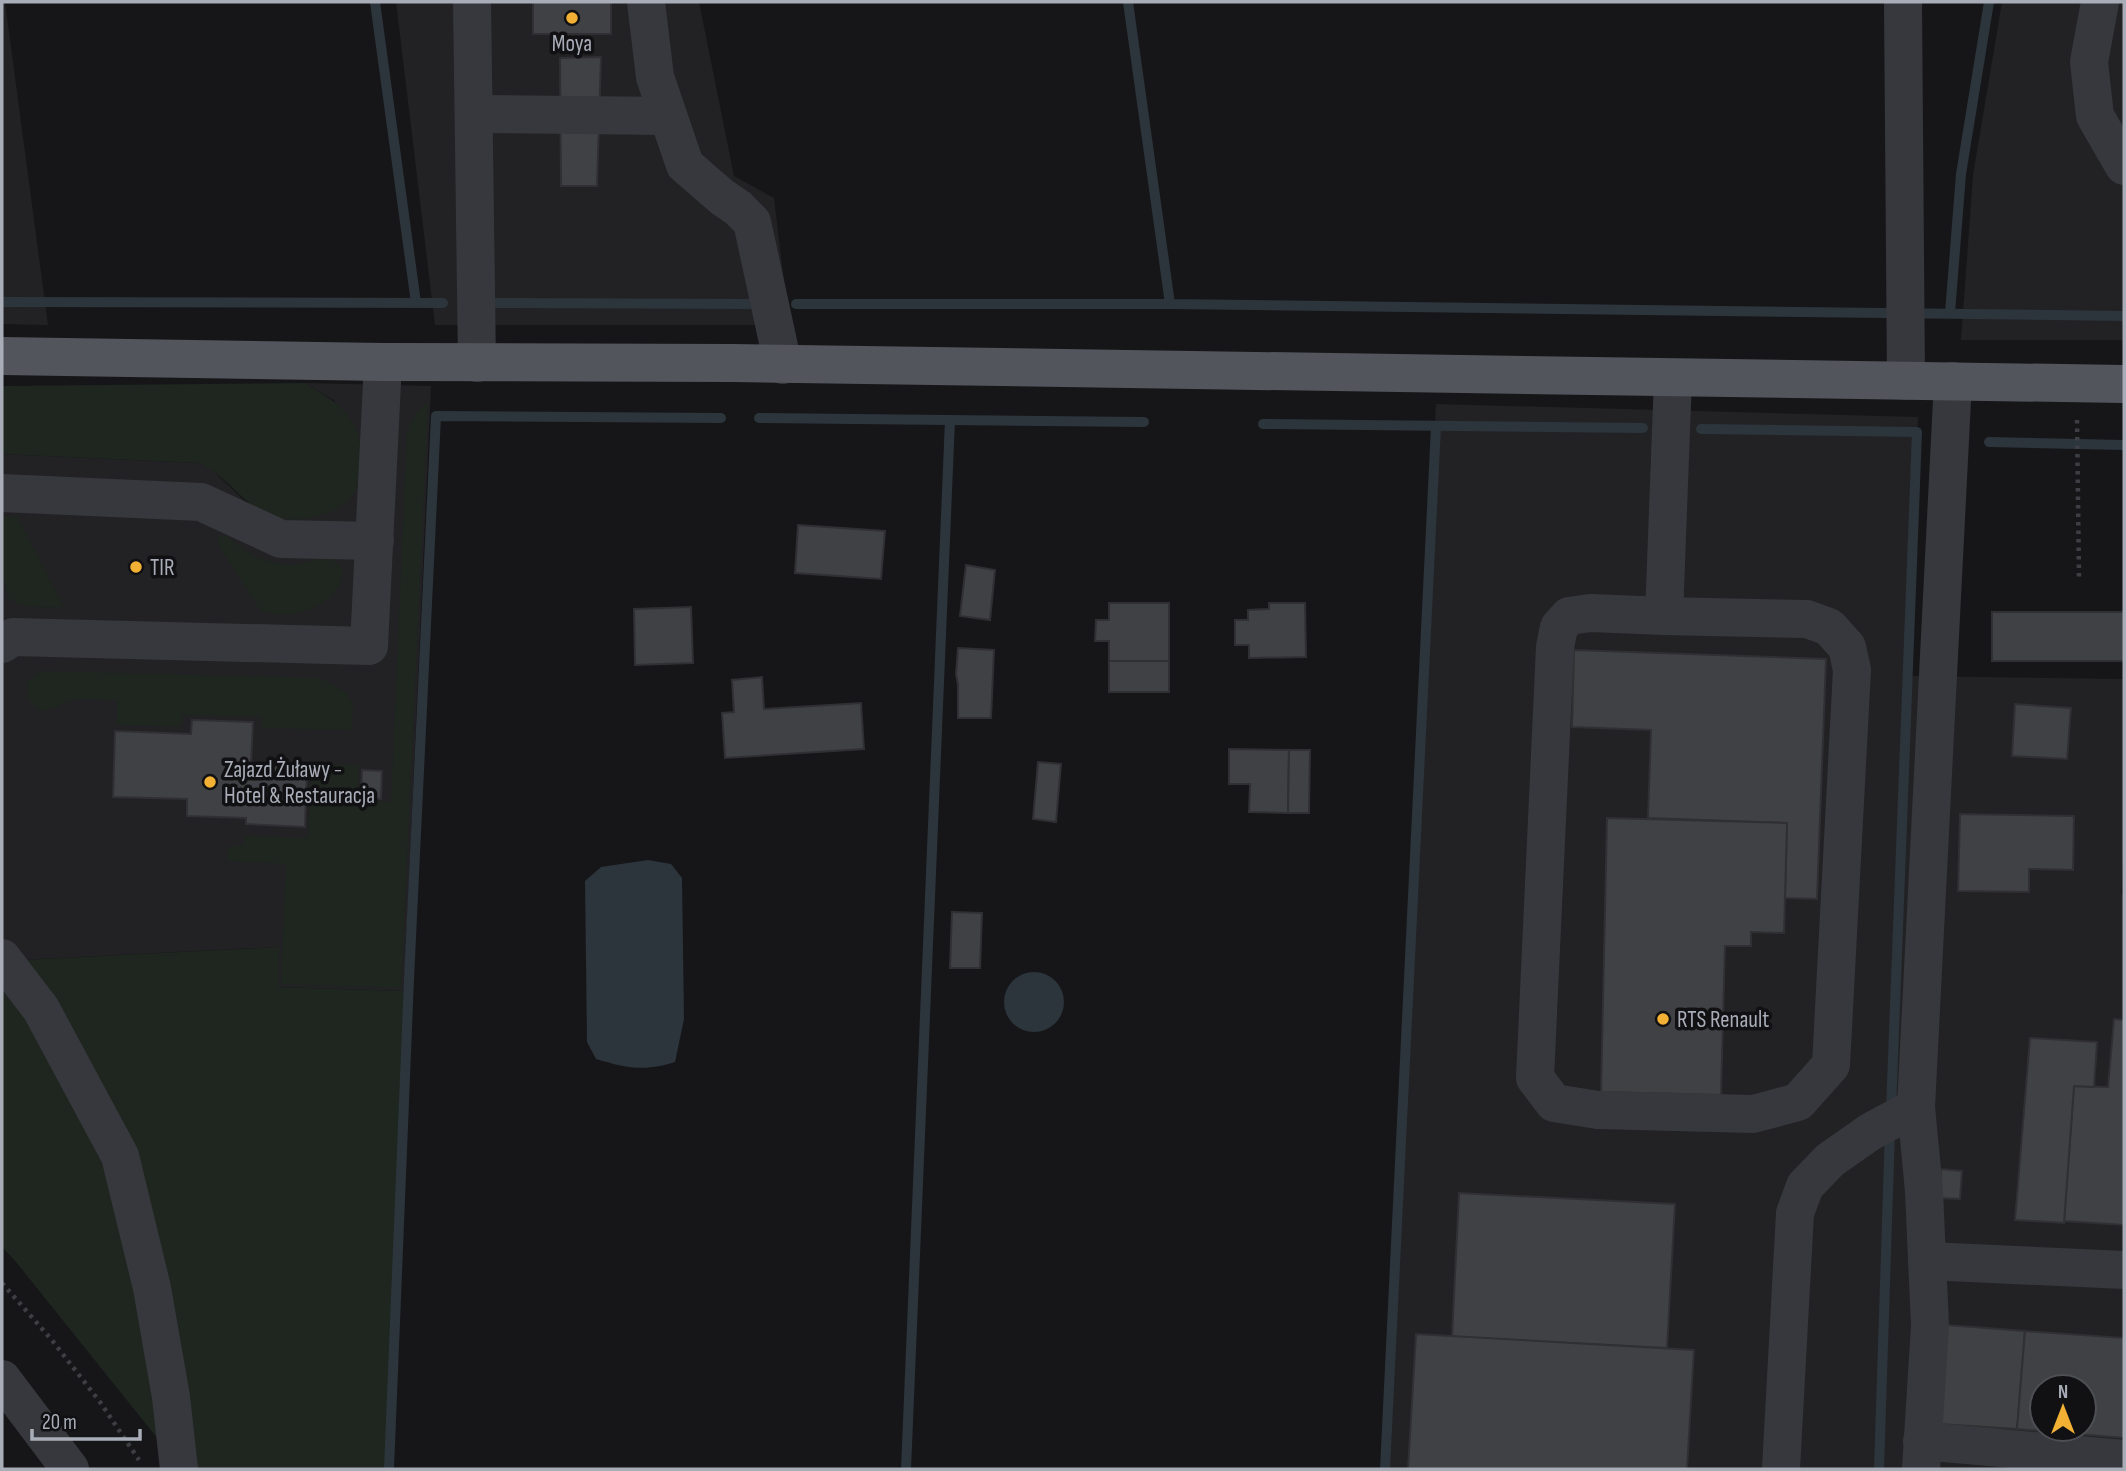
<svg xmlns="http://www.w3.org/2000/svg" width="2126" height="1471" viewBox="0 0 2126 1471" font-family="'Sofia Sans Condensed',sans-serif">
<style>
.built{fill:#222225;fill-rule:evenodd}
.green{fill:#1e261f}
.water{fill:#2c353c}
.lines{fill:none;stroke-linecap:round;stroke-linejoin:round}
.stream{stroke:#2c353c;stroke-width:10}
.building{fill:#404145;stroke:#303034;stroke-width:2;fill-rule:evenodd}
.path{stroke:#3d3f44;stroke-width:4.5;stroke-dasharray:3.5 5;stroke-linecap:butt}
.minor{stroke:#37383d;stroke-width:38}
.major{stroke:#53555c;stroke-width:38}
.poi-dot{fill:#f2b134;stroke:#111113;stroke-width:2.5}
.labels{text-anchor:middle;stroke-width:7;stroke-linejoin:round;paint-order:stroke}
.poi-label{font-size:23px;fill:#a8adb8;stroke:#111113;text-anchor:start}
</style>
<rect width="100%" height="100%" fill="#161618"/>
<!-- built -->
<g class="built">
<polygon points="2,2 5,2 48,325 2,324"/>
<polygon points="396,2 699,2 734,176 774,198 789,325 435,325"/>
<polygon points="2002,2 2124,2 2124,340 1961,340 1973,175"/>
<polygon points="305,383 431,386 404,991 277,987 278,947 2,961 2,454 198,463 209,467 249,505 335,401"/>
<path d="M1436,404l482,13 -12,259 218,3v160l-3,55 3,1v574h-739zM2042,1387h42v42h-42z"/>
</g>
<!-- green -->
<g class="green">
<path d="M305,383c16,10 31,18 43,32 16,22 21,59 3,82 -14,17 -42,24 -64,22 -40,-2 -55,-43 -89,-56l-196,-9v-68z"/>
<polygon points="428,401 401,988 281,984 286,864 227,861 229,846 244,846 244,836 308,838 312,763 359,765 358,800 391,802 407,431 416,414"/>
<path d="M6,516h11l47,91c-17,0 -39,3 -54,-8 -10,-10 -8,-64 -8,-81z"/>
<path d="M221,536h6c13,10 24,21 42,25 8,2 18,5 27,4 19,-3 35,-18 47,7 -4,36 -56,52 -84,37l-41,-65v-5z"/>
<path d="M43,671l277,7 24,13 9,11 -1,28 -90,-2v-11l-79,-2 -2,11 -64,-1v-25c-14,0 -32,-3 -45,0 -7,2 -14,7 -21,9 -18,6 -26,-12 -24,-27l6,-5z"/>
<polygon points="279,947 278,987 404,991 388,1469 182,1469 16,1262 2,1247 2,961"/>
</g>
<!-- water -->
<g class="water">
<path d="M648,860l23,4 11,14 2,141 -9,43c-32,10 -48,6 -79,-3l-9,-17 -2,-161 16,-14z"/>
<circle cx="1034" cy="1002" r="30"/>
</g>
<g class="lines">
<!-- stream -->
<g class="stream">
<polyline points="375,2 416,303"/>
<polyline points="1128,2 1170,304 2124,316"/>
<polyline points="2,302 443,303"/>
<polyline points="493,303 750,304"/>
<polyline points="796,304 1170,304"/>
<polyline points="1950,313 1961,174 1989,2"/>
<polyline points="759,418 1144,422"/>
<polyline points="1263,424 1643,428"/>
<polyline points="1701,429 1917,432 1891,1110"/>
<polyline points="1989,442 2124,445"/>
<polyline points="389,1469 409,979 436,416 721,418"/>
<polyline points="906,1469 950,420"/>
<polyline points="1385,1469 1436,426"/>
<polyline points="1879,1469 1890,1129"/>
</g>
</g>
<!-- building -->
<g class="building">
<rect x="533" y="2" width="78" height="32"/>
<polygon points="601,57 597,186 561,186 560,58"/>
<polygon points="798,525 885,531 881,579 795,573"/>
<polygon points="966,565 995,570 990,620 960,616"/>
<polygon points="1109,603 1169,603 1169,661 1109,661 1109,641 1095,641 1096,620 1109,620"/>
<polygon points="1269,603 1305,603 1306,657 1249,658 1249,645 1235,645 1235,620 1248,620 1248,610 1269,609"/>
<polygon points="691,607 693,663 635,665 634,609"/>
<rect x="1992" y="612" width="132" height="49"/>
<polygon points="958,648 994,650 991,718 958,718 958,685 956,674"/>
<polygon points="1574,650 1826,659 1817,899 1785,898 1787,823 1648,818 1651,730 1572,727"/>
<rect x="1109" y="661" width="60" height="31"/>
<polygon points="762,677 764,709 861,703 864,749 725,758 722,713 734,712 732,680"/>
<polygon points="2015,704 2071,708 2067,759 2012,756"/>
<polygon points="192,720 253,722 251,765 307,768 305,827 246,824 246,818 187,816 187,799 113,797 115,731 191,734"/>
<polygon points="1229,749 1289,750 1288,813 1249,812 1250,784 1229,784"/>
<polygon points="1289,750 1310,750 1309,813 1288,813"/>
<polygon points="1038,762 1061,764 1056,822 1033,819"/>
<polygon points="362,770 382,771 381,799 361,798"/>
<polygon points="1960,814 2074,816 2073,870 2029,869 2029,892 1958,891"/>
<polygon points="1607,818 1787,823 1784,933 1751,932 1751,946 1725,946 1721,1095 1601,1092"/>
<polygon points="952,912 982,913 980,968 950,968"/>
<polygon points="2114,1019 2124,1020 2124,1225 2064,1221 2074,1086 2108,1087"/>
<polygon points="2030,1038 2097,1042 2094,1087 2074,1086 2064,1223 2015,1220"/>
<polygon points="1941,1169 1962,1171 1960,1199 1939,1198"/>
<polygon points="1459,1193 1675,1204 1667,1348 1452,1337"/>
<polygon points="1947,1325 2025,1331 2017,1429 1939,1424"/>
<path d="M2025,1331l99,7v-6v106l-107,-9zM2042,1387h42v42h-42z"/>
<polygon points="1416,1334 1694,1350 1687,1469 1408,1469"/>
</g>
<g class="lines">
<!-- path -->
<g class="path">
<polyline points="2077,420 2079,577"/>
<polyline points="2,1283 51,1339 100,1402 139,1460"/>
</g>
<!-- minor -->
<g class="minor">
<polyline points="472,2 477,363"/>
<polyline points="646,2 655,77 685,165 722,197 738,208 752,222 783,365"/>
<polyline points="1903,2 1906,381"/>
<polyline points="2100,2 2089,62 2095,116 2124,166"/>
<polyline points="474,114 668,116"/>
<polyline points="2,493 201,502 281,539 375,541"/>
<polyline points="1664,616 1807,619 1829,627 1847,647 1852,670 1831,1065 1798,1102 1753,1114 1598,1110 1554,1103 1535,1078 1555,647 1559,627 1569,616 1590,613 1664,616 1673,378"/>
<polyline points="2,644 13,637 369,646 383,362"/>
<polyline points="2,958 41,1009 120,1156 152,1288 171,1397 179,1469"/>
<polyline points="1927,1261 2124,1270"/>
<polyline points="2,1379 70,1469"/>
<polyline points="1922,1441 2124,1459"/>
<polyline points="1781,1469 1795,1213 1805,1186 1830,1160 1870,1132 1916,1107"/>
<polyline points="1921,1469 1930,1326 1924,1191 1916,1107 1953,381"/>
</g>
<!-- major -->
<polyline class="major" points="2,356 383,362 733,363 2124,384"/>
</g>
<!-- markers -->
<g class="poi-dot">
<circle cx="572" cy="18" r="7"/>
<circle cx="136" cy="567" r="7"/>
<circle cx="210" cy="782" r="7"/>
<circle cx="1663" cy="1019" r="7"/>
</g>
<g class="labels">
<!-- poi labels -->
<g class="poi-label">
<text x="572" y="51" text-anchor="middle">Moya</text>
<text x="150" y="575">TIR</text>
<text x="224" y="777">Zajazd Żuławy -<tspan x="224" dy="26">Hotel &amp; Restauracja</tspan></text>
<text x="1677" y="1027">RTS Renault</text>
</g>
</g>
<!-- border -->
<rect width="2126" height="1471" fill="none" stroke="#a8adb8" stroke-width="7"/>
<!-- north arrow -->
<g transform="translate(2063 1408)"><circle r="33" fill="#111113" stroke="#4d4f55" stroke-width="2"/>
<path d="M0-5L12 26L0 18L-12 26Z" fill="#f2b134"/>
<text y="-10" font-size="19" font-weight="bold" text-anchor="middle" fill="#a8adb8">N</text>
</g>
<!-- scale -->
<path d="M32 1429v10h108v-10" fill="none" stroke="#a8adb8" stroke-width="3.5"/>
<text x="42" y="1429" font-size="21" fill="#a8adb8" stroke="#111113" stroke-width="5" paint-order="stroke">20 m</text>
</svg>
